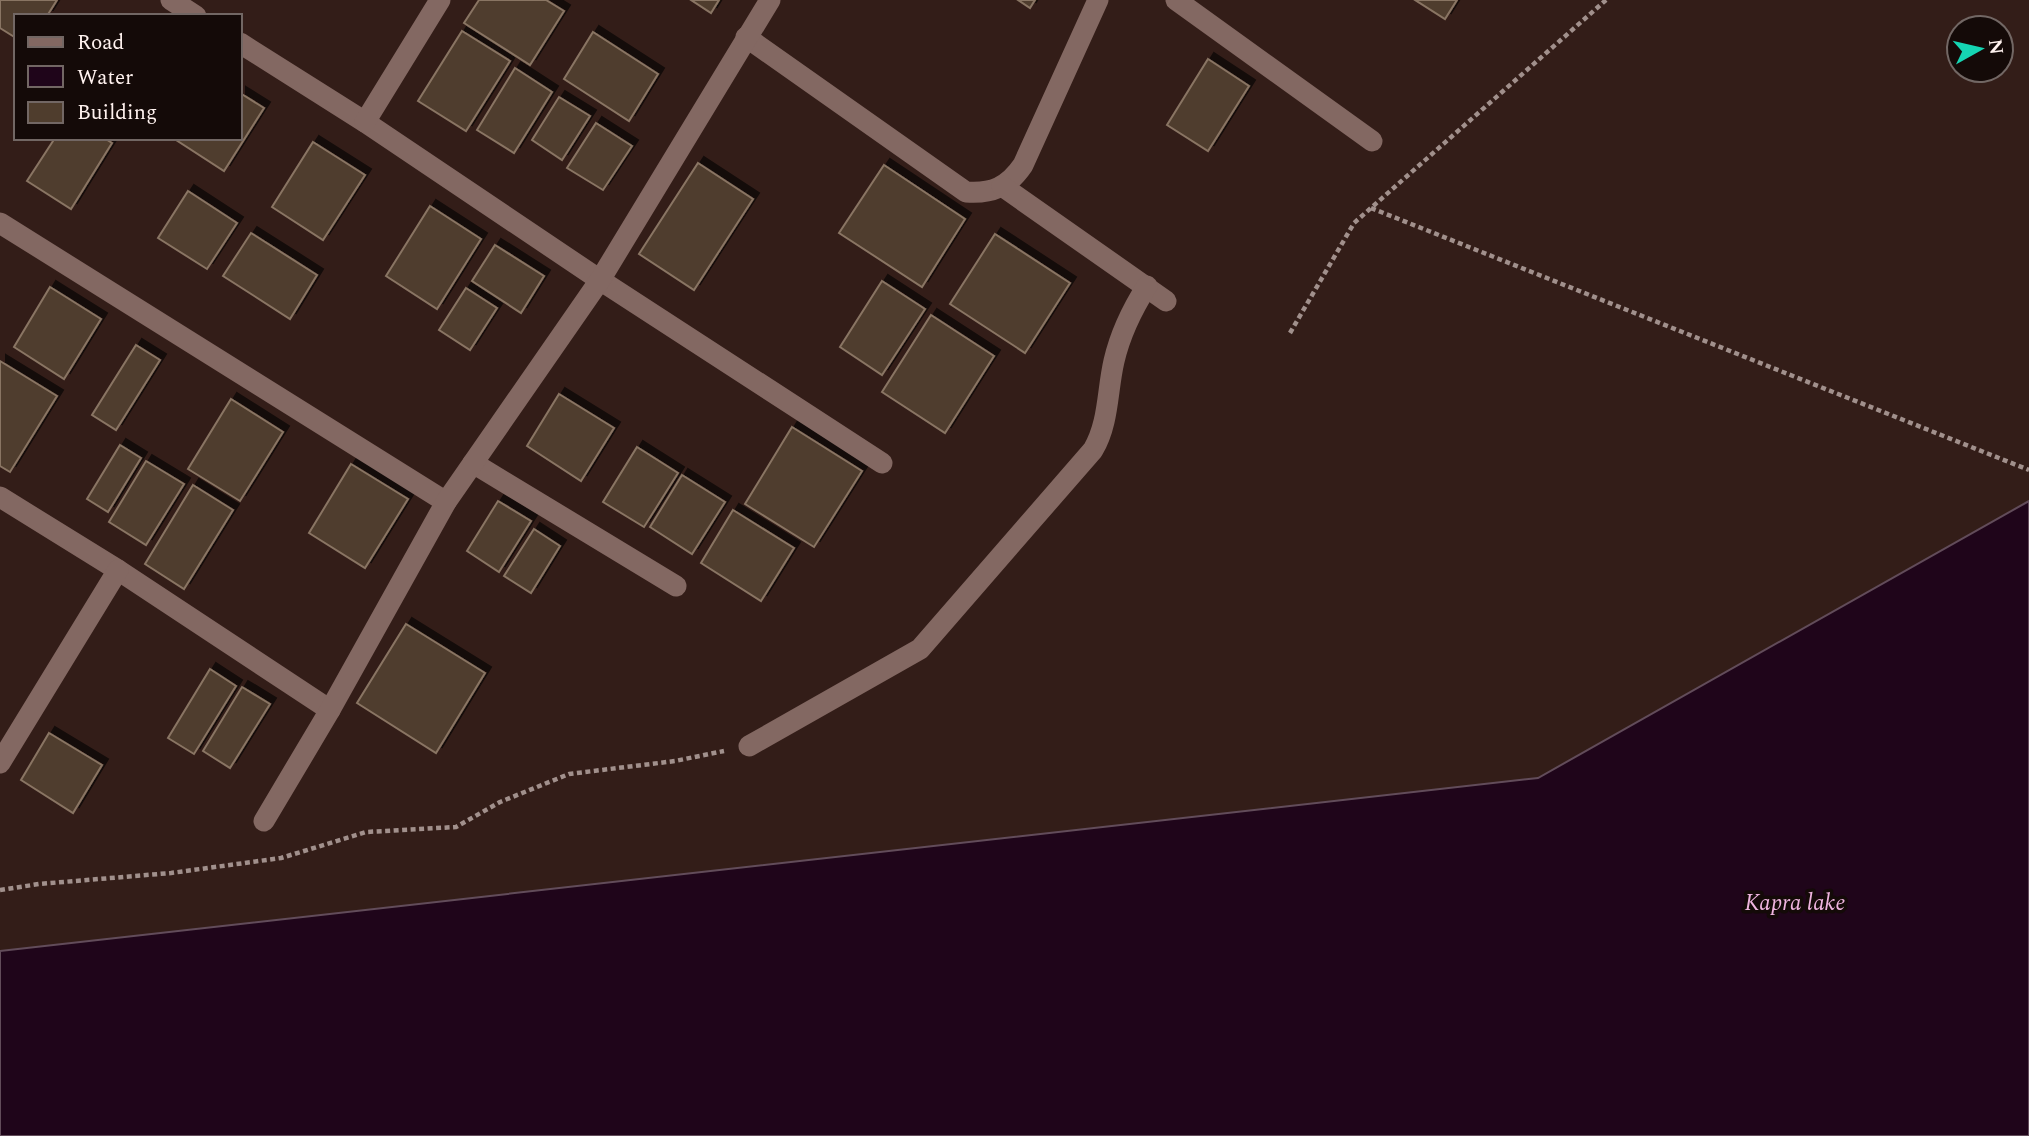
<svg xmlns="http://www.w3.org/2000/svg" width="2029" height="1136" viewBox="0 0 2029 1136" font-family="Spectral,serif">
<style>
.water{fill:#1f051a;stroke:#624c5a;stroke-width:2}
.building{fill:#4f3d2d;stroke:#897463;stroke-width:2;filter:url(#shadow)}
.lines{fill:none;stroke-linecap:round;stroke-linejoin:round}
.path{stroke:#a1908c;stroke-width:4.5;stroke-dasharray:5 3.5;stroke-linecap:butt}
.minor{stroke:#836862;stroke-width:21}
.labels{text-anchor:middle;stroke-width:7;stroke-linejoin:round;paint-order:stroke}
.water-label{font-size:23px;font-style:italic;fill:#efb4df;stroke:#140a08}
</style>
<defs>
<filter id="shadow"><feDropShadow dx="6" dy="-6" stdDeviation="0" flood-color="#0009"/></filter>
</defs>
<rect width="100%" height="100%" fill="#331d18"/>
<!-- water -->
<polygon class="water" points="2029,501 2029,1136 0,1136 0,951 1538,778"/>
<!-- building -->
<g class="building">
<polygon points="0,0 57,0 47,16 16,16 16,38 0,28"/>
<polygon points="479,0 546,0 564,11 530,65 464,23"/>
<polygon points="691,0 719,0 711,13"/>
<polygon points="1018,0 1035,0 1030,8"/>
<polygon points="1415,0 1457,0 1445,19"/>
<polygon points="462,31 510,61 466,131 418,101"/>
<polygon points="593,32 658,74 629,121 564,79"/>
<polygon points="1208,59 1249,86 1208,151 1167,125"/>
<polygon points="515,68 552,92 514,153 477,130"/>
<polygon points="240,93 264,108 224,171 173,138 240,138"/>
<polygon points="559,97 590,116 562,160 532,140"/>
<polygon points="596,123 632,146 603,190 567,168"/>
<polygon points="55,138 104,138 112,143 71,209 27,181"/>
<polygon points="313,142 365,175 323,240 272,207"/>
<polygon points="698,163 753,199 694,290 639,254"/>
<polygon points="884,165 965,219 922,287 839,233"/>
<polygon points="188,191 237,223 207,269 158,238"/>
<polygon points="430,206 481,239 437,309 386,276"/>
<polygon points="251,233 317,275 290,319 223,276"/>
<polygon points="995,234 1070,283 1025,353 950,304"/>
<polygon points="495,245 544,276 521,313 472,281"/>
<polygon points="882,281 925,309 882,375 840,347"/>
<polygon points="50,287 101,319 64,379 14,347"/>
<polygon points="466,288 497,308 470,350 439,330"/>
<polygon points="931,315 994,356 945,433 882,392"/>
<polygon points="136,345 160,360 116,430 92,415"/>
<polygon points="0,361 57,396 10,472 0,466"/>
<polygon points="559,394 614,428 581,481 527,446"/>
<polygon points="231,399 283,432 240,501 188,469"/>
<polygon points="792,427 862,471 814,547 745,504"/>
<polygon points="120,445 141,458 108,512 87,499"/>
<polygon points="637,447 678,473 644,527 603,502"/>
<polygon points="146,461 184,484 146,545 109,522"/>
<polygon points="351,464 408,499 365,568 309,533"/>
<polygon points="682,475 725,502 692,554 650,527"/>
<polygon points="193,485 233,510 184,589 145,564"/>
<polygon points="498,501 531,521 499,572 467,551"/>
<polygon points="733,510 794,548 761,601 701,563"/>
<polygon points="534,529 560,546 531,593 504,576"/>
<polygon points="406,624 485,673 436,753 357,703"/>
<polygon points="210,669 236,686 194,754 168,738"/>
<polygon points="242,687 270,704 230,768 203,751"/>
<polygon points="49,733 102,765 73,813 21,780"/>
</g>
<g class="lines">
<!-- path -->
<g class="path">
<polyline points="1371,208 2029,470"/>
<polyline points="1290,333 1354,223 1606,0"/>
<polyline points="0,890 39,884 171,873 281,858 366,832 456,827 500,802 569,774 675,761 724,751"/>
</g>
<!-- minor -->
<g class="minor">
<polyline points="171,0 196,16"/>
<polyline points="1176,0 1372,141"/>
<path d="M746,37l220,155c26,2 42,-5 57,-27l75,-165"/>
<polyline points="240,43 365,122 600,280 882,463"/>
<polyline points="365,122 440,0"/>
<polyline points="1002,186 1166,301"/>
<polyline points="0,223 446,502"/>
<polyline points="473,463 676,586"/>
<polyline points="0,497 118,570 330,710"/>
<path d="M749,746l171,-97 173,-199c16,-27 14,-59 21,-89 6,-26 19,-53 33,-75"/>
<polyline points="0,763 118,570"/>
<polyline points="264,821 330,710 446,502 600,280 770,0"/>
</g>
</g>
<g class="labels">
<!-- water labels -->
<g class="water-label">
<text x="1795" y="910">Kapra lake</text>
</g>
</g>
<!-- legend -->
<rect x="14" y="14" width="228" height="126" fill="#140a08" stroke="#726764" stroke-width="2"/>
<rect x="28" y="37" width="35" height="10" fill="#836862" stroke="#726764" stroke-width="2"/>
<text x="77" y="49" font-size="21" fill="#fff2ef">Road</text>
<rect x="28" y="66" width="35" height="21" fill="#1f051a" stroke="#726764" stroke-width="2"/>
<text x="77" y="84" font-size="21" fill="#fff2ef">Water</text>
<rect x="28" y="102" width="35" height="21" fill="#4f3d2d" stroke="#726764" stroke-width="2"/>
<text x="77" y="119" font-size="21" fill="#fff2ef">Building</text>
<!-- north arrow -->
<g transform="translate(1980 49) rotate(82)"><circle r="33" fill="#140a08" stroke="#726764" stroke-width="2"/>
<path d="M0-5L12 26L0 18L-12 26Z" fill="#15d5b3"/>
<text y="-10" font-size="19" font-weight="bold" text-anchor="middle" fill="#fff2ef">N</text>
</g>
</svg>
